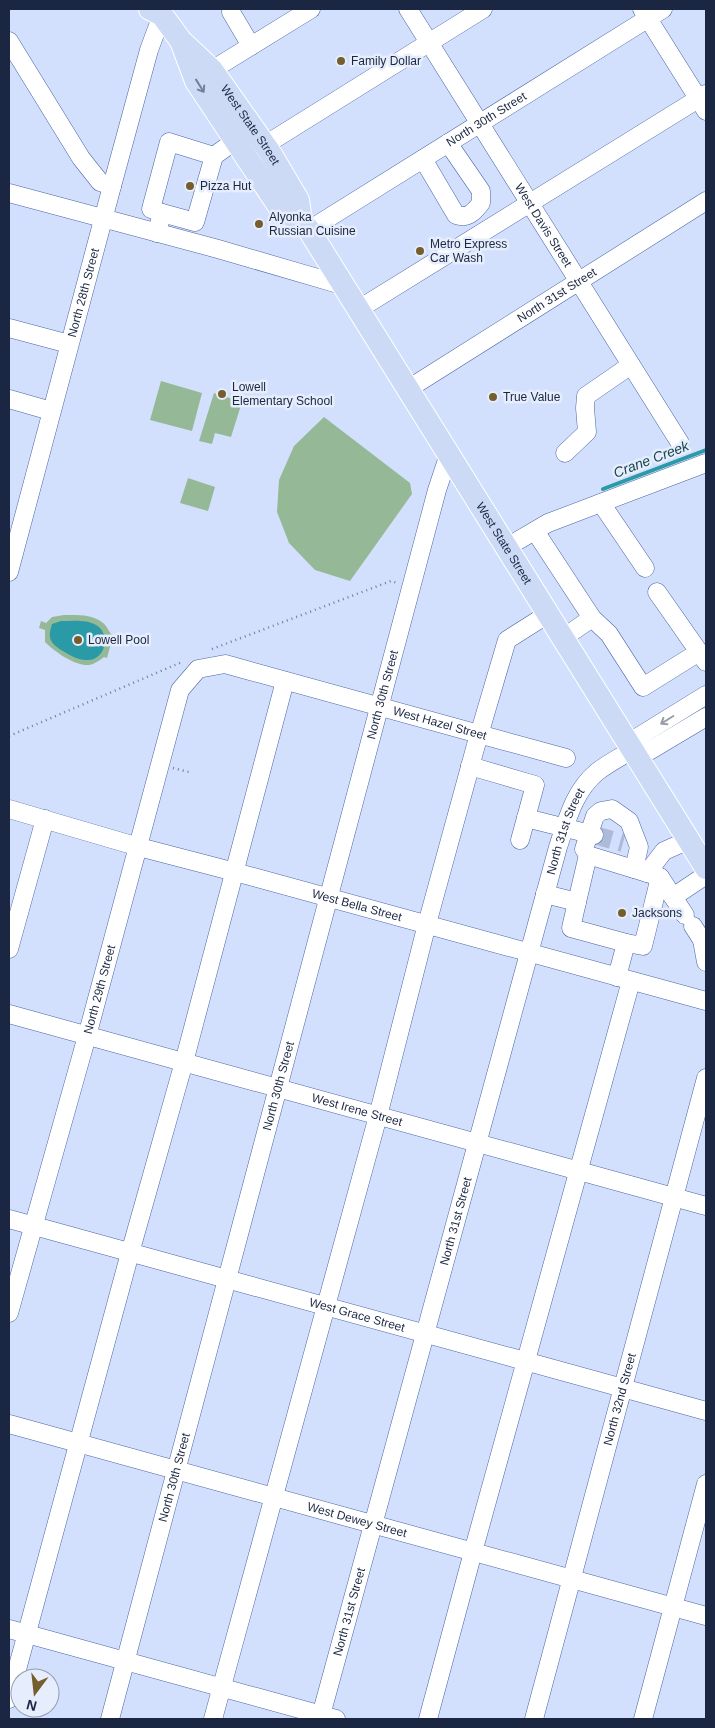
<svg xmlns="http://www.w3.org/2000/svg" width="715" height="1728" viewBox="0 0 715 1728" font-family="Helvetica,sans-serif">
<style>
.green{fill:#95b996}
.water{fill:#2a9ba6}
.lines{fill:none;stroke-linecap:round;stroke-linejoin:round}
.stream{stroke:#2a9ba6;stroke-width:4}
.minor-tunnel{stroke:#adbbd8;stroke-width:18;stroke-dasharray:18 9;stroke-linecap:butt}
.minor-casing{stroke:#4a65a5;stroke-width:19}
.major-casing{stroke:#fff;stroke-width:24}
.path{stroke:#727e9a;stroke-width:2.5;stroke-dasharray:1 4;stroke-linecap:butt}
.minor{stroke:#fff;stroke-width:18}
.major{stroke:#cddaf6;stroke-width:22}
.oneway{stroke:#74809c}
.oneway2{stroke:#989eaa}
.poi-dot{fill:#745e2e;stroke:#e6edfc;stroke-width:2}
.labels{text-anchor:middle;stroke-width:5;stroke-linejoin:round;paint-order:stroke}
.poi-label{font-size:12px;fill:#1b2742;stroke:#e6edfc;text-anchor:start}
.street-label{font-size:12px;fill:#1b2742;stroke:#e6edfc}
.water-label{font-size:14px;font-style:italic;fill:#19484e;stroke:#e6edfc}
</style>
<rect width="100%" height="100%" fill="#d2e0fd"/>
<!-- green -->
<g class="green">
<polygon points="161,381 202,393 192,431 150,420"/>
<polygon points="214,393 242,402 231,437 215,433 212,444 199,441"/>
<polygon points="324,417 410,483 412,494 350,581 315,570 289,543 277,512 279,480 294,446"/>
<polygon points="188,478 215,487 208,511 180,503"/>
<path d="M64,615c13,0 29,-1 39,8 5,4 6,10 10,13l-6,22 -3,-1c-4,3 -9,7 -15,8 -14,1 -34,-13 -44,-23v-12l-6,-2 2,-7 5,2 6,-6z"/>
</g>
<!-- water -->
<path class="water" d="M61,621c11,0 25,-2 35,4 16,9 9,37 -10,35 -9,0 -18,-6 -25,-10 -12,-8 -13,-13 -9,-26z"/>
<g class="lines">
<!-- stream -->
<polyline class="stream" points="603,489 706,450"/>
<!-- minor-tunnel -->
<polyline class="minor-tunnel" points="594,835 623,843"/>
<!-- minor casing -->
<g class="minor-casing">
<g id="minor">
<path id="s1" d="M408,9l272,434"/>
<polyline points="642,9 706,111"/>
<polyline points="231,12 251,46"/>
<polyline points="9,41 81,158 100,182 112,186"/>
<polyline points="212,70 311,9"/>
<polyline points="265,145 483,9"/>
<path d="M423,159l33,56c12,4 18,-3 25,-12v-12l-33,-48"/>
<polyline points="9,193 218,249 345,286"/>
<polyline points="162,213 151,209 169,142 214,156"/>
<path id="s2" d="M309,230l354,-221"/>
<polyline points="157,233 162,213 195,222 214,156 236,140"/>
<polyline points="359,309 706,94"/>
<polyline points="9,328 69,344"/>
<path id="s3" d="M408,389l298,-188"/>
<polyline points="9,399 51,411"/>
<polyline points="565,453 587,432 585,408 586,396 631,365"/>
<polyline points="601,503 645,568"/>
<polyline points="535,531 592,618"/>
<polyline points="507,547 548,523 706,463"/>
<path id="s4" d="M9,572l103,-386 37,-136 13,-35"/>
<polyline points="657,592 699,652"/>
<polyline points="563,638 592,618 609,634 643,687 699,652 706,662"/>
<polyline points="633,749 638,737 706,695"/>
<polyline points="633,749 649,751 706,717"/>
<polyline points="470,766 535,785 520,840"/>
<path id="s5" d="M9,809l130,38 96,25 471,129"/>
<polyline points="526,818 594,835"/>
<polyline points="588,855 584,849 595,816 601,811 612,809 629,821 639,847 634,869"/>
<polyline points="647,873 664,851 689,840"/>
<polyline points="545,894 577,902 588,855 660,877 673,897 706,875"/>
<polyline points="673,897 685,915"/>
<polyline points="577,902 571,928 626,943"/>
<polyline points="693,926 702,940"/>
<polyline points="706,938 702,940 706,962"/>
<polyline points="9,949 45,819"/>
<polyline points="617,977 626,943 643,946 660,877"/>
<path id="s6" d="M9,1014l697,192"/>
<path id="s7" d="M9,1219l697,192"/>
<path id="s8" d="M9,1313l78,-277 93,-346 18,-21 27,-5 341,94"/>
<path id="s9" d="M9,1424l697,192"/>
<polyline points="9,1629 336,1719"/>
<polyline points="9,1699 130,1253 184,1062 285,681"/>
<path id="s10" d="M110,1719l327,-1229 12,-36"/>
<polyline points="213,1719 378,1116 427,924 476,745 507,640 548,614"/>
<path id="s11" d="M320,1719l238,-872c9,-27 16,-56 39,-75 10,-8 24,-15 36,-23"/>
<polyline points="428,1719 473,1552 631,981"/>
<path id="s12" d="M534,1719l172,-641"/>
<polyline points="643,1719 706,1484"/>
</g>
</g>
<!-- major casing -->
<g class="major-casing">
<g id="major">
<path id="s13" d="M150,9l12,6 19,26 31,29 57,81 29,49 3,21"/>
<path id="s14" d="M181,41l15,40 86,130 19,10 8,9 397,638"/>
</g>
</g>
<!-- path -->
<g class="path">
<polyline points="212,649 391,581 397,583"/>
<polyline points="9,736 182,662"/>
<polyline points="173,768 189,772"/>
</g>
<!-- minor -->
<use href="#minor" class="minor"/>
<!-- major -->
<use href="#major" class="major"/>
</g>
<!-- one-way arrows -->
<defs><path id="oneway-shaft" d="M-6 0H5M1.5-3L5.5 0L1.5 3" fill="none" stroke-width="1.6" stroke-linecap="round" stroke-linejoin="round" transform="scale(1.25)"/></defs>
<use class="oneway" href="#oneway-shaft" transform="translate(200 86) rotate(58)"/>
<use class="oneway2" href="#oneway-shaft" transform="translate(667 720) rotate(148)"/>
<!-- markers -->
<g class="poi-dot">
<circle cx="341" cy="61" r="5"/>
<circle cx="190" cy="186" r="5"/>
<circle cx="259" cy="224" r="5"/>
<circle cx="420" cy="251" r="5"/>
<circle cx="222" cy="394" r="5"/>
<circle cx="493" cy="397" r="5"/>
<circle cx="78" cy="640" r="5"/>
<circle cx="622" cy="913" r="5"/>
</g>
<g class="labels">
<!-- poi labels -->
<g class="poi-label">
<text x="351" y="65">Family Dollar</text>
<text x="200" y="190">Pizza Hut</text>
<text x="269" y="221">Alyonka<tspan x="269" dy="14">Russian Cuisine</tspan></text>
<text x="430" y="248">Metro Express<tspan x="430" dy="14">Car Wash</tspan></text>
<text x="232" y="391">Lowell<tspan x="232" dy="14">Elementary School</tspan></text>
<text x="503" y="401">True Value</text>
<text x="88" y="644">Lowell Pool</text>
<text x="632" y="917">Jacksons</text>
</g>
<!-- street labels -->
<g class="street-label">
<text dy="4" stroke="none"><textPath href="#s2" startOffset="209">North 30th Street</textPath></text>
<text dy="4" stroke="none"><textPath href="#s13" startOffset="155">West State Street</textPath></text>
<text dy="4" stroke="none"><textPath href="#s1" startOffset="255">West Davis Street</textPath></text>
<text dy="4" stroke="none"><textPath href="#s4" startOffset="289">North 28th Street</textPath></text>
<text dy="4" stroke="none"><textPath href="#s3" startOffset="176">North 31st Street</textPath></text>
<text dy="4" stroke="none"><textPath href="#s14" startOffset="601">West State Street</textPath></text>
<text dy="4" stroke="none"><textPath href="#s10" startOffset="1060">North 30th Street</textPath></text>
<text dy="4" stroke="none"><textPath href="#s8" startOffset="924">West Hazel Street</textPath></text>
<text dy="4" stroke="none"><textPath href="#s11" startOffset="921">North 31st Street</textPath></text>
<text dy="4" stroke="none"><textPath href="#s5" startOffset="361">West Bella Street</textPath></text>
<text dy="4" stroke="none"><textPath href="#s8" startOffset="336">North 29th Street</textPath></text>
<text dy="4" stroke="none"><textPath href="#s10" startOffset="655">North 30th Street</textPath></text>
<text dy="4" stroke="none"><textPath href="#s6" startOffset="361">West Irene Street</textPath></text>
<text dy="4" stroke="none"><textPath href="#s11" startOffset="516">North 31st Street</textPath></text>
<text dy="4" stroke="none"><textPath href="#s7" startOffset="361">West Grace Street</textPath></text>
<text dy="4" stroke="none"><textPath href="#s12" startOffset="331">North 32nd Street</textPath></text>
<text dy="4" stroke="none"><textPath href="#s10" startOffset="250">North 30th Street</textPath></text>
<text dy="4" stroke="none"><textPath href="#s9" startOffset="361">West Dewey Street</textPath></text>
<text dy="4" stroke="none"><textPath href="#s11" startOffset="111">North 31st Street</textPath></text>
</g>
<!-- water labels -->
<g class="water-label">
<text transform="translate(651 459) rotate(-21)" y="5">Crane Creek</text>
</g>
</g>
<!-- border -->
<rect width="715" height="1728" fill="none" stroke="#1b2742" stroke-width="20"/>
<!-- north arrow -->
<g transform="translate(35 1693) rotate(195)"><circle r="24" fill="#e6edfc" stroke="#959eb2"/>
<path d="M0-4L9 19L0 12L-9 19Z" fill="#745e2e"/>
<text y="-8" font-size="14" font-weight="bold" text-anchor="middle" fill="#1b2742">N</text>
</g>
</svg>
